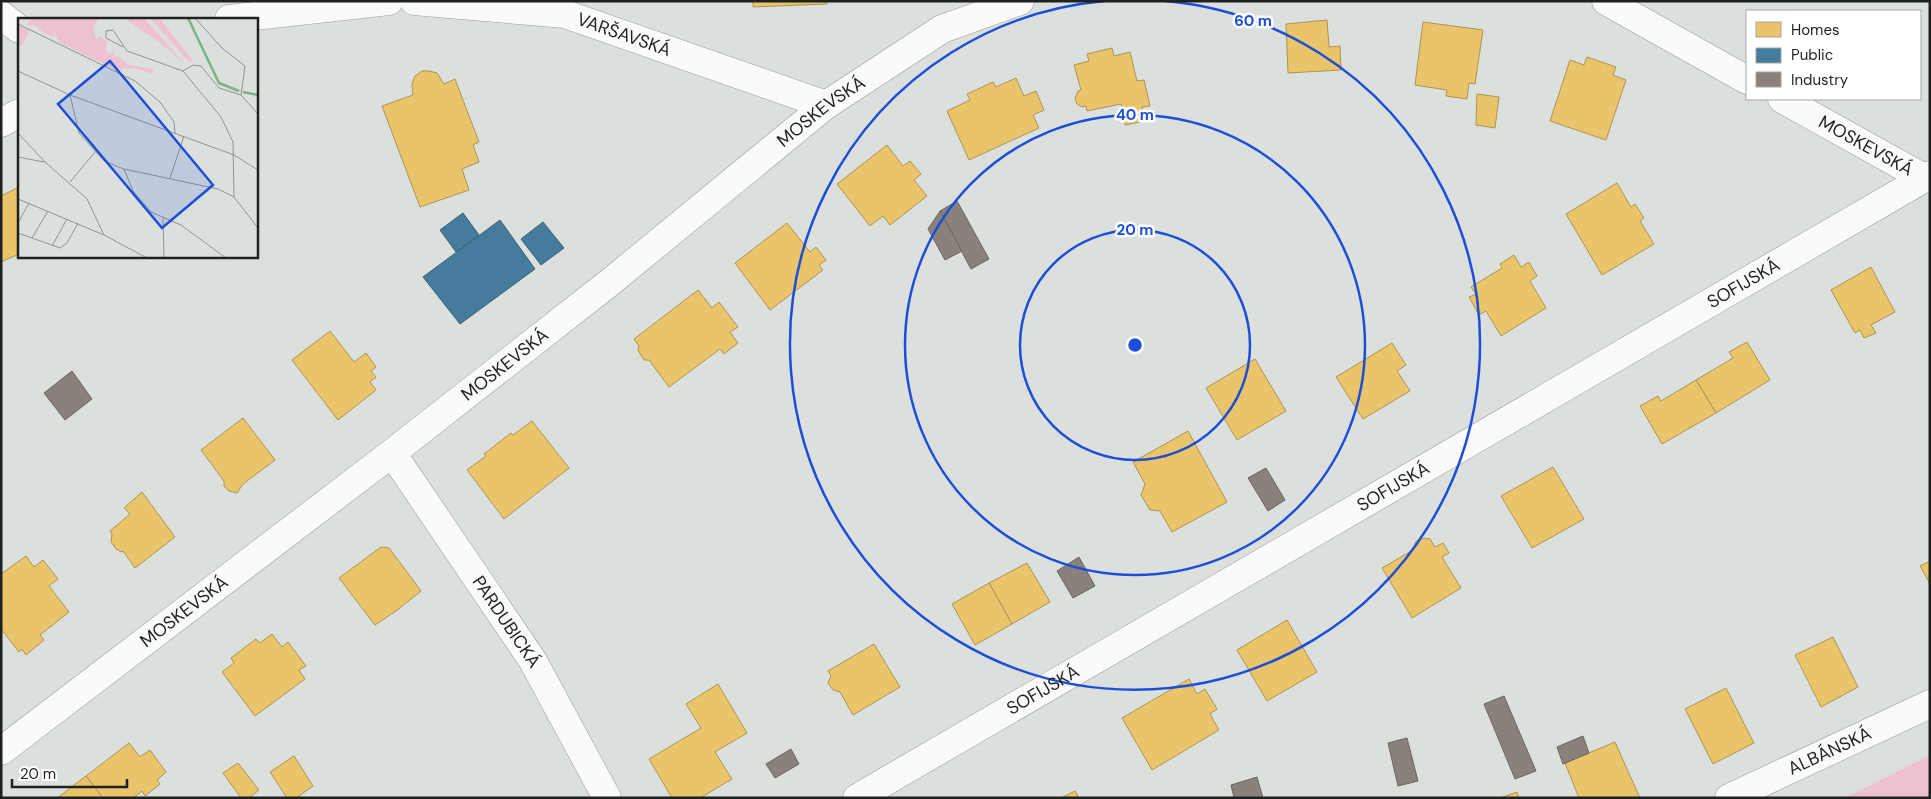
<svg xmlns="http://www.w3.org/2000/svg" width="1931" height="799" viewBox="0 0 1931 799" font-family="'DM Sans',sans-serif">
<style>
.green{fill:#eec1ce}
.homes{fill:#e9c46a;stroke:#ac9354}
.public{fill:#457b9d;stroke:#3a6077}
.industry{fill:#8a817c;stroke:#6a6460}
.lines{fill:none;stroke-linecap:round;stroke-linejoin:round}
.street-casing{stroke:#989b99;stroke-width:29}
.street{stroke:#fafafa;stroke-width:28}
.ring{fill:none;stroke:#1d4ed8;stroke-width:2.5}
.labels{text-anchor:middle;stroke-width:5;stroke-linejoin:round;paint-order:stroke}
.street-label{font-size:18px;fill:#1f211f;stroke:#fff}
.inset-river{fill:none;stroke:#76b585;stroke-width:2.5}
.inset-road{fill:none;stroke:#909491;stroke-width:1}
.view{fill:#1d4ed8;fill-opacity:0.15;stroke:#1d4ed8;stroke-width:2.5}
.inset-edge{fill:none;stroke:#1f211f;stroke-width:2.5}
.centre{fill:#1d4ed8;stroke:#fff;stroke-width:2.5}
.ring-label{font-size:15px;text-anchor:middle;font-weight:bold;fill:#1d4ed8;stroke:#fff;stroke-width:5;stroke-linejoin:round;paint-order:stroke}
</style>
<rect width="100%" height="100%" fill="#dce0dd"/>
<!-- green -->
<polygon class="green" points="1930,755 1930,798 1845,798"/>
<!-- homes -->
<g class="homes">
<polygon points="753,1 827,1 827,4 753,7"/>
<polygon points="1327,20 1329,47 1340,46 1341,70 1288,73 1286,24"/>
<polygon points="1423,22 1483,30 1475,84 1469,83 1467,99 1446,96 1447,90 1415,85"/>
<polygon points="1112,48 1114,56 1130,52 1137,81 1144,80 1150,106 1142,107 1145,121 1125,125 1121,104 1087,111 1086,106 1082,107 1077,104 1075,99 1078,91 1081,90 1074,65 1089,61 1087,54"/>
<polygon points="1587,57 1616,67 1613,75 1626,80 1606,140 1550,121 1570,60 1584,65"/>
<polygon points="422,71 429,71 437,73 444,84 455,79 479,142 473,145 479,162 462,169 469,190 420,207 382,106 413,95 412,84 415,76"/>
<polygon points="1016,78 1024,96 1036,91 1044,110 1033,115 1039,128 969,160 947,111 970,100 967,94 993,82 996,87"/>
<polygon points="1477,94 1499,97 1495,128 1476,125"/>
<polygon points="887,145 903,166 910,161 921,174 914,180 927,196 890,225 883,216 870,226 837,184"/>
<polygon points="1617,183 1631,207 1635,204 1644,218 1640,221 1654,244 1602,275 1566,214"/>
<polygon points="19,187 19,254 1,262 1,196"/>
<polygon points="787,223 810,252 816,247 826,260 819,265 823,270 770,310 735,263"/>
<polygon points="1514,255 1521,267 1529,262 1537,276 1530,281 1546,308 1501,336 1486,311 1479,315 1469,297 1476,294 1471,287 1502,268 1500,264"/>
<polygon points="1871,267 1895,312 1871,325 1876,333 1864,338 1860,330 1855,333 1831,290"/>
<polygon points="698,290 712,308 719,302 738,327 730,332 738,343 724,354 720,349 669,387 649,360 644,360 638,350 639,346 634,339"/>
<polygon points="330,331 354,362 366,353 376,367 371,371 376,377 370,382 376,390 338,420 292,360"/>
<polygon points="1747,342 1770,380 1716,413 1696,380 1733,358 1729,352"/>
<polygon points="1392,343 1406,365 1397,371 1410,391 1363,419 1336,377"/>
<polygon points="1255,359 1286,411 1237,440 1206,388"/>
<polygon points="1696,380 1716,413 1662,444 1640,406 1658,396 1661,401"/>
<polygon points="243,418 275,460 243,484 237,493 229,491 224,486 224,481 201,450"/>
<polygon points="532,421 569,468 504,519 467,470 486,456 484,454 511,433 513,435"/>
<polygon points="1188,431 1227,502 1172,532 1160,511 1150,510 1141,495 1145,484 1133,462"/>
<polygon points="1553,467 1584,519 1532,548 1501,496"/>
<polygon points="142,492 175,537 135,568 123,551 122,552 116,549 111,542 112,534 110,531 130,514 124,508"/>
<polygon points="1425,538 1430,539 1435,547 1443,543 1449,553 1442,557 1461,588 1412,618 1382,568 1413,550 1416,541"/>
<polygon points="381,547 389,548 421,591 396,611 375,625 339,578"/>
<polygon points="26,556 34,567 43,560 58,579 49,586 69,612 40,635 44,640 26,655 22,649 19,652 1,629 1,574"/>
<polygon points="1930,561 1930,584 1920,566"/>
<polygon points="1027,563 1050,602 1012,624 989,583"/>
<polygon points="989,583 1012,624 975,645 952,604"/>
<polygon points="1287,620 1317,672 1267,701 1237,650"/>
<polygon points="272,634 282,647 288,642 306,666 299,670 305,679 255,716 222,672 234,663 231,658 256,639 260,643"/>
<polygon points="1833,637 1858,687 1821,707 1795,655"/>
<polygon points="874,644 900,687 853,715 840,692 833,690 828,683 831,676 828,671"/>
<polygon points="1189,679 1197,694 1205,689 1217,709 1210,714 1219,730 1152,770 1122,718"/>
<polygon points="718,684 747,733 715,752 732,779 700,798 672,798 649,759 701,728 686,704"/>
<polygon points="1726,688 1754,743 1713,764 1685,709"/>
<polygon points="1615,742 1640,798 1579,798 1565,763"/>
<polygon points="129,743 140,757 150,750 166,772 157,780 160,784 145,796 142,791 133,798 103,798 86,776"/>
<polygon points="294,756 313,786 296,798 287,798 270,772"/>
<polygon points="238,763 259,790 249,798 241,798 223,773"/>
<polygon points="86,776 103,798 57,798"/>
<polygon points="1075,791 1079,798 1061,798"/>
<polygon points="1517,792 1519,798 1500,798"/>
</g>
<!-- public -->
<g class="public">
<polygon points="463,213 479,235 456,252 440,230"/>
<polygon points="500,220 535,269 460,324 423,277"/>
<polygon points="543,222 564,248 541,265 521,239"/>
</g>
<!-- industry -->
<g class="industry">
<polygon points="957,201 989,259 971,269 940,211"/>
<polygon points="940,211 962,251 945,260 928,229"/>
<polygon points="72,371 92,399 65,420 44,393"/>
<polygon points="1266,468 1285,500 1268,511 1248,478"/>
<polygon points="1079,557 1095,586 1073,598 1057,571"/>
<polygon points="1504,696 1536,771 1515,779 1484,704"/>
<polygon points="1583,736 1589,753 1563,764 1557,747"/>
<polygon points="1407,738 1418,781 1398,786 1388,743"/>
<polygon points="791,749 799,764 775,778 766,764"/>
<polygon points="1257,777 1263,798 1234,798 1231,785"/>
</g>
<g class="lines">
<!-- street casing -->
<g class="street-casing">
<g id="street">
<path id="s1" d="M414,1l151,13 261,91"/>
<polyline points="1606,1 1747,80"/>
<polyline points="1,15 19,29"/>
<polyline points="229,19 389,1"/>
<path id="s2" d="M1782,99l142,79"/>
<polyline points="1,123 19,113"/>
<path id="s3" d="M392,453l141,208 74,137"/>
<path id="s4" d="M1,751l391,-298 217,-170 217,-178 116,-76 78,-28"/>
<path id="s5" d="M857,798l1073,-623"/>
<path id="s6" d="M1729,798l201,-94"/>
</g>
</g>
<!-- street -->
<use href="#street" class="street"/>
</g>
<!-- distance rings -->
<g class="ring">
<circle cx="1135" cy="345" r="115"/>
<circle cx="1135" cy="345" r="230"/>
<path d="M1165 1A345 345 0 1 1 1105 1"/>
</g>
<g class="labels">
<!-- street labels -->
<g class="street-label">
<text dy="6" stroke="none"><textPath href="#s1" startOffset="214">VARŠAVSKÁ</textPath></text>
<text dy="6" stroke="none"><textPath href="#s4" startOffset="1040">MOSKEVSKÁ</textPath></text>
<text dy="6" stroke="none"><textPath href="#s2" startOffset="96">MOSKEVSKÁ</textPath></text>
<text dy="6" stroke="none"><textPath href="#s5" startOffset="1025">SOFIJSKÁ</textPath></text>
<text dy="6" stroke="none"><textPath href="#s4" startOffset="635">MOSKEVSKÁ</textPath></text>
<text dy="6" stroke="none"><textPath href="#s5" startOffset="620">SOFIJSKÁ</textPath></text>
<text dy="6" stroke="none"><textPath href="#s4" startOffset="230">MOSKEVSKÁ</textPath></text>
<text dy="6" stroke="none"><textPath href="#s3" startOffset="204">PARDUBICKÁ</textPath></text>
<text dy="6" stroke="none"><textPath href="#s5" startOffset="215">SOFIJSKÁ</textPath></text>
<text dy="6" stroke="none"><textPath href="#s6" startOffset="111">ALBÁNSKÁ</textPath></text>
</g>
</g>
<!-- overview -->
<g transform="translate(18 18)">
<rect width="240" height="240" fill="#dce0dd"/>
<path d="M14,0h67l-6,10 3,11 4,-3 8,6 -3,8 6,4 5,-3 -3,7 4,-2 12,9 24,4v5l-19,-6 -14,1 -25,-9 -36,-18 -4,-8 -1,3 -8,-3 -12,-9h-8zM106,0h20l40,45 -24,-20zM132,0h9l35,44 -7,-2zM0,7l12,6 -9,15 -3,-2z" fill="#eec1ce"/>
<path class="inset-river" d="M170,0l31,65 20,8M225,74l15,3"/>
<path class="inset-road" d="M177,0l27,30 23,18 -4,29 17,19M0,6l117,57 25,21 14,20 1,11M105,29l-17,-9v-7l7,-1 14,21 56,20M0,53l52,24 164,60 24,15M52,77l9,38 25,28 20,8 94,20 16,8 24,31M0,115l27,29 42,37 17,36M0,139l26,5M106,151l9,22 18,21 30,13 45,33M152,160l14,-42M52,164l25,-30M216,179l-1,-55 -12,-25 -38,-46 10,-6 8,1 18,22 22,7M0,181l86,36 43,23M145,200l1,40M0,205l11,-20M0,215l42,15 7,-5 11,-20M14,220l16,-27M34,228l15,-27"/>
<path class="view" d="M92,43l103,124 -51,43 -104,-124z"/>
<rect width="240" height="240" class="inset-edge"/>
</g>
<circle cx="1135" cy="345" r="8" class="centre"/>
<g class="ring-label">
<text x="1253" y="26">60 m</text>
<text x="1135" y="120">40 m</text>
<text x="1135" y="235">20 m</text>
</g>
<!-- border -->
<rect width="1931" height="799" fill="none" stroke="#1f211f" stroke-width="5"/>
<!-- legend -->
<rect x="1746" y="10" width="175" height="90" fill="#ffffff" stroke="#a5a6a5"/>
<rect x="1756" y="22" width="25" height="15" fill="#e9c46a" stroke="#a5a6a5"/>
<text x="1791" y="35" font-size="15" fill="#1f211f">Homes</text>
<rect x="1756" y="48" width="25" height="15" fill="#457b9d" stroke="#a5a6a5"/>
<text x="1791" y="60" font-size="15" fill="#1f211f">Public</text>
<rect x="1756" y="72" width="25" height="15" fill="#8a817c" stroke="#a5a6a5"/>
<text x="1791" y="85" font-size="15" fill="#1f211f">Industry</text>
<!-- scale -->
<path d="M12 779v8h115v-8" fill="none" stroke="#1f211f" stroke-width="2.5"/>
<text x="20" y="779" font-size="15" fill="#1f211f" stroke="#ffffff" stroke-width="4" paint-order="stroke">20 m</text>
</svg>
